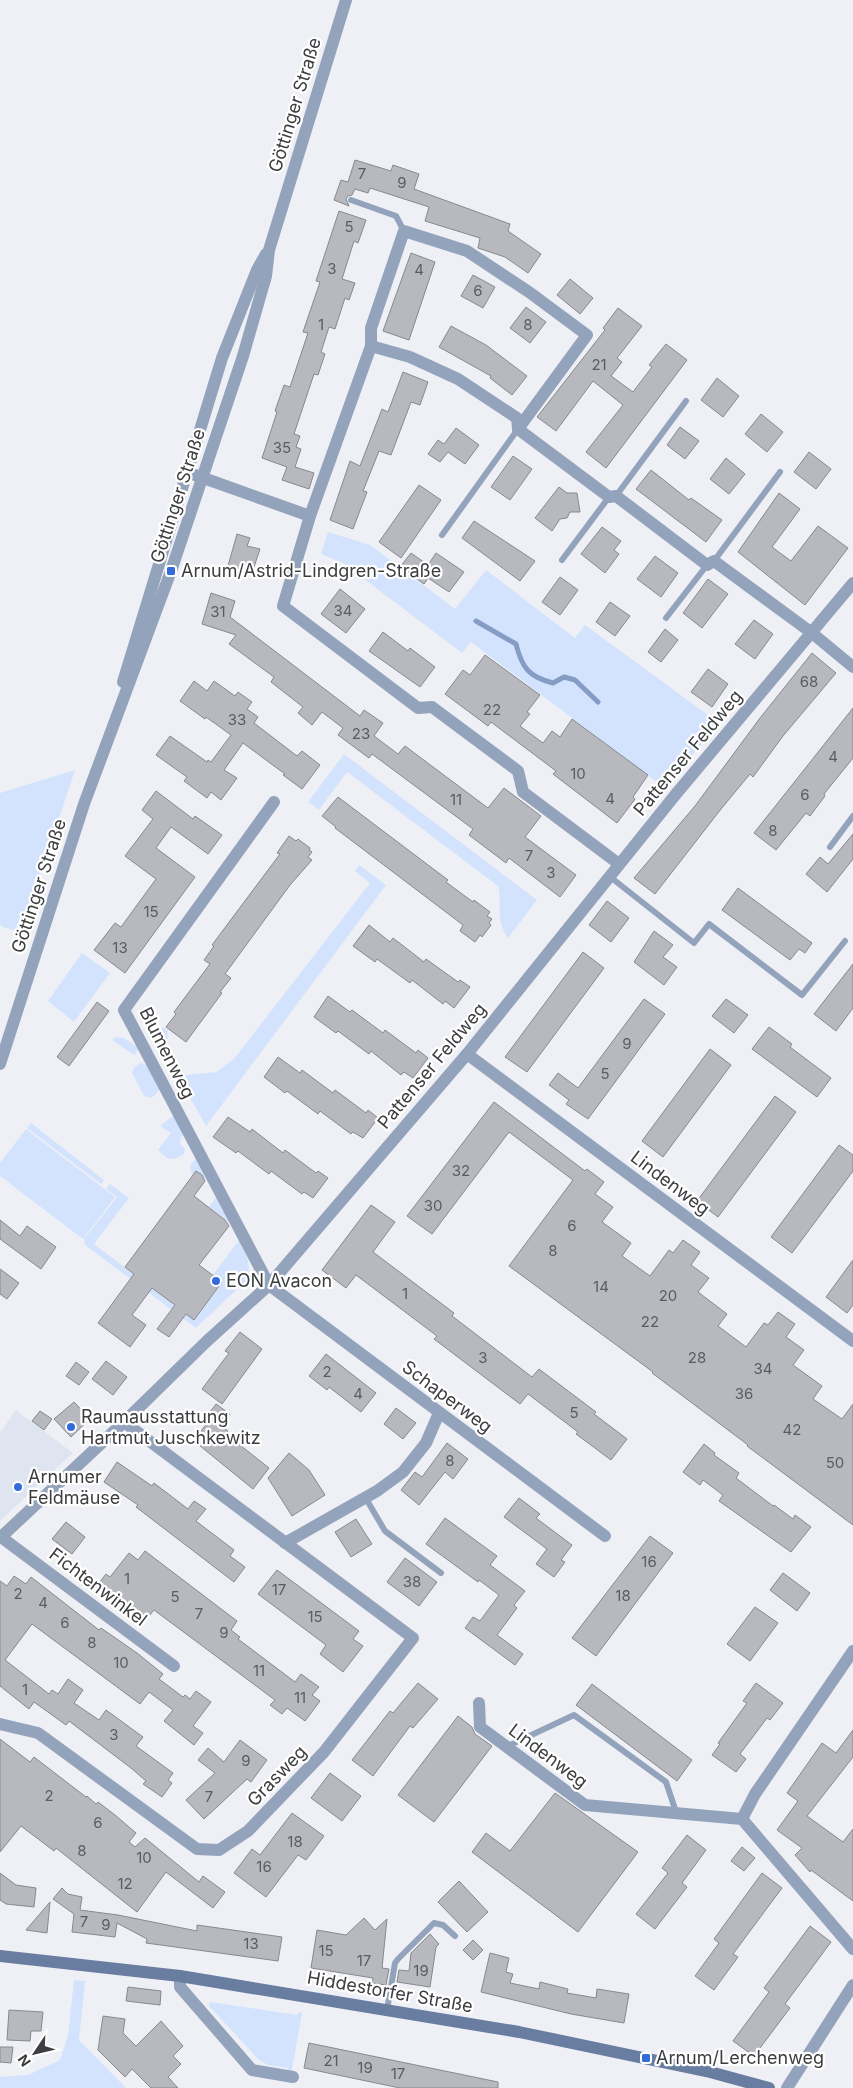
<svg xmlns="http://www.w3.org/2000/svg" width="853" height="2088" viewBox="0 0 853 2088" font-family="Inter,sans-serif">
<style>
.built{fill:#dfe5f0}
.green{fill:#d4e3fd}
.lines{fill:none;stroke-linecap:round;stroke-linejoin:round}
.stream{stroke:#859cc5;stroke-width:5}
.building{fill:#b7b9be;stroke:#87898d}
.service{stroke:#94a3bc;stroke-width:6}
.minor{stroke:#94a3bc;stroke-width:12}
.secondary{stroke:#697da1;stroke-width:12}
.poi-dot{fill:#336cda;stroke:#fff;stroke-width:2}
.labels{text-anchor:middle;stroke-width:4.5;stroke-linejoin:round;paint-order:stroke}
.number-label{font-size:15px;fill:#5b5c5f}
.street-label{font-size:18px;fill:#3c3d3f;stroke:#fff}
.poi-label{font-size:18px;fill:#3c3d3f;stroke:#fff;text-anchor:start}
</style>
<rect width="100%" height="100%" fill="#eef0f5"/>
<!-- built -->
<polygon class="built" points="16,1410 73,1453 0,1521 0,1433"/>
<!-- green -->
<g class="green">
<polygon points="328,532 370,545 455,609 486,570 575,638 585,625 719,723 665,788 471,642 462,653 343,563 321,554"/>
<path d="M344,754l193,146 -29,38c-14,-21 -5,-31 -10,-52l-151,-114 -28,38 -11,-8z"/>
<polygon points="75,770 21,932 3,927 0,924 0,793"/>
<polygon points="359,865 386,885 206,1126 156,1038 163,1027 168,1031 167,1047 186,1075 216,1072 234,1059 370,883 355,871"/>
<polygon points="82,953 110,973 74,1022 48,1001"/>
<polygon points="116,1037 124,1038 139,1048 134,1055 112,1040"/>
<polygon points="141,1063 148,1066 160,1089 154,1096 150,1098 144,1096 132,1073 135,1066"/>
<path d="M174,1115l11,19 -4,3 -1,7 5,4 -1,6c-12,8 -16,6 -26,-4l13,-17 -11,-7z"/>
<polygon points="31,1123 104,1180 101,1184 27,1128"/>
<polygon points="26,1129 115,1197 83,1239 0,1176 0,1163"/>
<polygon points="196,1159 207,1179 196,1171 192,1176 190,1165"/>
<path d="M110,1184l19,14 -35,46 91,69 37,-31 -9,-7 26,-35c7,15 13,23 8,40l-51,48 -111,-83 -1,-6 33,-42 -11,-8z"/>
<polygon points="216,1197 231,1224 209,1207"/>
<polygon points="74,1980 85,1981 79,2040 126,2088 0,2088 0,2077 28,2075 60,2060 68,2036"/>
<polygon points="210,2002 297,2015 298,2012 302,2013 291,2075 287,2075 288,2068 268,2065 259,2060 209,2006"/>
</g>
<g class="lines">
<!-- stream -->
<path class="stream" d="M476,621l40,23c6,24 13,33 37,39l11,-6 11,3 23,22"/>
</g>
<!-- building -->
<g class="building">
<polygon points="355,160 391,171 393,165 419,174 414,189 510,224 508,231 541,254 528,273 505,257 478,248 480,238 425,221 429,207 370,188 368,193 355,189 352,195 348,196 346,199 349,206 334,200 341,180 348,182"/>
<polygon points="339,211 366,220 358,243 354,241 342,279 355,283 349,300 345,298 335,329 329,327 321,352 325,354 318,375 314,374 294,434 300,436 296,447 301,449 295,467 314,473 309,489 282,480 287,467 262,458 277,412 275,411 284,385 290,387 308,333 303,332 320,282 316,281"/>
<polygon points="411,253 435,262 409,340 383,331"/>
<polygon points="473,275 495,287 483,308 461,296"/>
<polygon points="570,279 593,298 580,314 557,295"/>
<polygon points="526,307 546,322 530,343 510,328"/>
<polygon points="618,308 642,326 617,358 622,362 611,376 633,392 652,367 649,365 666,344 687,360 606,468 586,452 623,405 593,381 556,431 537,417 605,330 603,328"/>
<polygon points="451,326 486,345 527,376 512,395 490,378 491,376 439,347"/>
<polygon points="403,372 428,382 420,405 411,402 391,455 379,451 363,491 367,492 353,529 330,520 350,461 360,466 382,409 388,412"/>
<polygon points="717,378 739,396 723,417 701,400"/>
<polygon points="761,414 783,432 767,452 745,434"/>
<polygon points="680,427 699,441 685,459 667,445"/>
<polygon points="456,428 479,445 465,464 448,452 440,462 428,454 438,440 444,444"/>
<polygon points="809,452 831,469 816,489 794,472"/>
<polygon points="513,456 532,469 510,500 491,487"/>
<polygon points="726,458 745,474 729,494 710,479"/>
<polygon points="651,470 689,500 691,498 722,520 706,542 636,489"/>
<polygon points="419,485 441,500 401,558 379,542"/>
<polygon points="559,487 567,493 577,493 580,512 570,512 567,518 560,519 552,531 535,518"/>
<polygon points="779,493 800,509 772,547 791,561 818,526 848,548 805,605 738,552"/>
<polygon points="474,521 535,561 520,581 462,538"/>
<polygon points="602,527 621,541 614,550 619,554 605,573 581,554"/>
<polygon points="237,534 250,538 247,546 260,549 252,573 228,566"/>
<polygon points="411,553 428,565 436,553 464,572 449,592 428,578 424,584 400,567"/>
<polygon points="655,556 678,573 661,597 637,579"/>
<polygon points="560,577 578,590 560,615 542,602"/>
<polygon points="708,579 728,594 702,628 683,613"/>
<polygon points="340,589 365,609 346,633 321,614"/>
<polygon points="211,593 235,601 230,617 360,716 364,710 383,723 374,736 398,754 405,746 488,808 504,788 541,816 525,837 576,875 560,897 509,858 506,863 469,835 473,829 372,754 369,758 338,735 343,728 322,712 312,725 298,713 303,707 271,682 274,677 229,644 236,635 202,624"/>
<polygon points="610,602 630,616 615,636 596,622"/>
<polygon points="754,620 773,634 755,659 735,644"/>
<polygon points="665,629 678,640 661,662 648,652"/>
<polygon points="383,632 408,651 410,648 435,667 420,687 369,651"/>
<polygon points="812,653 836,673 783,736 753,777 750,774 721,809 655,894 634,878 695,806 760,718"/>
<polygon points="485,655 540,695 527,712 530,714 520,726 543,743 552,731 560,737 572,719 648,775 633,797 635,799 617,823 553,774 556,771 491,722 488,726 445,694 463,670 470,675"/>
<polygon points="708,669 728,684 712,707 691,692"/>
<polygon points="194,681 207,691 214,681 235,696 238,692 252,702 247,709 258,717 254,723 297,756 302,751 320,765 302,789 283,775 285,774 243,743 224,770 237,778 221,800 211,792 207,798 184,781 187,777 156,755 170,736 207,762 208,760 211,762 231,735 206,717 205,719 180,701"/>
<polygon points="853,708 853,758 824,794 825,796 810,816 806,813 776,850 754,833"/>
<polygon points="156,791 193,819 195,816 222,835 208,854 171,827 156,848 195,877 125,973 94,950 115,923 121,927 156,879 125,856 153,819 142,810"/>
<polygon points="338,797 448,880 446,882 473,902 474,900 490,912 487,916 492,919 489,923 491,925 482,937 480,935 475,942 460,931 463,925 335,828 336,827 322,816"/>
<polygon points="853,834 853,859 827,892 806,874 820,857 828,864"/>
<polygon points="289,836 296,841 298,839 310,848 309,850 312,852 308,857 312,860 290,885 225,974 231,978 220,992 222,993 186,1042 166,1027 176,1014 174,1012 210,964 204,960 214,946 212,945 280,854 277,853"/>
<polygon points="738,888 812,943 805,953 799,949 790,960 722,910"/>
<polygon points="607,901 629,918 611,942 589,925"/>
<polygon points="369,925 390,942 393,938 424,962 426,959 458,982 460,980 470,987 454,1008 445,1001 443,1004 412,980 410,983 377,959 375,962 353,946"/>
<polygon points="654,931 673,945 663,957 677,967 664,985 634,962"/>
<polygon points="583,952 604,968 527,1072 505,1057"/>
<polygon points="853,964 853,1008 836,1031 814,1014"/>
<polygon points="328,996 350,1012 352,1010 383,1033 385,1030 416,1053 418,1050 428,1058 413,1078 404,1072 401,1075 371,1051 369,1054 338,1031 336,1033 314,1017"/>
<polygon points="644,999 665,1014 588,1119 566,1104 569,1100 549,1085 558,1073 578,1088"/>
<polygon points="726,999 748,1015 734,1033 712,1016"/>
<polygon points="97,1002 109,1011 69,1066 57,1057"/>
<polygon points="769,1027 792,1044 790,1047 831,1078 817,1097 752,1049"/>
<polygon points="710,1049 731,1065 663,1157 642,1141"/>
<polygon points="278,1057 300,1073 302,1070 333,1093 335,1090 366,1113 368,1110 378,1118 363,1138 353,1132 351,1134 320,1111 318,1114 287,1091 285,1093 264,1077"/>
<polygon points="775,1096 796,1112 718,1217 697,1201"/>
<polygon points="494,1102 585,1171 587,1169 604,1182 595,1194 613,1207 602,1222 631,1243 622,1256 650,1276 669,1250 673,1253 683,1240 700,1252 691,1265 709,1278 698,1292 727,1314 718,1326 746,1347 764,1323 768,1325 778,1312 795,1324 786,1337 804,1350 793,1365 822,1386 813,1399 842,1419 853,1404 853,1525 747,1446 748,1445 652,1373 653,1372 509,1266 573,1180 509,1132 432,1234 407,1216"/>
<polygon points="228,1117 250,1132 252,1129 283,1153 285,1150 316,1173 318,1171 328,1178 313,1198 304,1192 302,1194 271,1171 269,1174 238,1151 236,1153 213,1137"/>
<polygon points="839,1145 853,1155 853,1171 792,1253 771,1237"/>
<polygon points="196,1171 202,1175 205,1181 194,1196 225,1220 229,1226 199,1265 222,1282 194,1320 186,1314 169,1337 157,1329 175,1305 152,1288 132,1315 146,1325 130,1347 98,1323 134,1274 125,1267"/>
<polygon points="371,1205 395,1222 373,1252 454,1313 452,1316 532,1377 539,1369 596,1412 594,1414 627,1439 611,1460 576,1434 578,1432 528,1394 520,1404 434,1339 437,1336 356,1275 346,1288 322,1270"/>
<polygon points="0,1220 20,1236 27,1226 56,1247 41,1269 0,1239"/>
<polygon points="853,1260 853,1305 847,1313 826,1297"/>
<polygon points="0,1269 19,1283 7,1299 0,1294"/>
<polygon points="240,1332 262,1349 222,1404 202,1389 229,1353 225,1351"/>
<polygon points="326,1354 376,1393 361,1412 329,1387 327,1390 309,1376"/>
<polygon points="106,1361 127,1377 113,1395 92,1379"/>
<polygon points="76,1362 89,1372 79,1385 66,1376"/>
<polygon points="74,1402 90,1419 71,1437 54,1419"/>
<polygon points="216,1404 230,1414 222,1426 228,1431 226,1434 269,1468 253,1489 194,1441 207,1423 204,1420"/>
<polygon points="396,1408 416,1423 403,1439 384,1424"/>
<polygon points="40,1411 52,1419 44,1430 32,1421"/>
<polygon points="447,1443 468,1459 453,1479 445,1472 419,1505 401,1490 415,1472 422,1477"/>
<polygon points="704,1444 715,1453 714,1455 739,1473 736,1478 773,1506 774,1505 793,1519 795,1515 811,1527 791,1552 719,1501 723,1495 703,1480 700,1485 683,1472"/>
<polygon points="289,1453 309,1470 325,1495 292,1516 268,1478"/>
<polygon points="117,1462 152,1486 154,1483 188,1509 194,1501 206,1509 196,1521 234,1550 230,1556 245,1567 234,1582 136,1507 138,1505 104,1482"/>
<polygon points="519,1498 540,1514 536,1518 572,1545 561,1560 565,1562 554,1577 536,1564 547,1549 504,1517"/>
<polygon points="445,1518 497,1556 490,1565 525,1591 514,1605 517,1608 497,1635 523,1654 515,1665 465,1628 473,1617 480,1621 499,1595 479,1580 478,1582 426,1544"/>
<polygon points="356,1519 372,1544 351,1557 335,1532"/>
<polygon points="66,1522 85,1537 72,1554 52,1539"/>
<polygon points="650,1536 673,1553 596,1656 572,1638"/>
<polygon points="145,1551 237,1621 231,1630 240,1637 238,1639 295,1682 301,1674 319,1687 312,1695 320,1701 305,1721 287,1708 282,1714 270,1705 275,1700 154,1610 144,1622 136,1616 133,1620 103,1598 106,1594 96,1587 106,1574 110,1577 129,1553 138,1560"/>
<polygon points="405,1558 437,1582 419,1606 387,1582"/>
<polygon points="277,1570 359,1631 353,1639 363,1646 343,1672 320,1654 326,1645 258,1594"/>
<polygon points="783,1573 810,1593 797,1611 770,1590"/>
<polygon points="14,1576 26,1584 31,1577 99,1630 101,1628 137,1653 163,1674 159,1679 183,1697 185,1695 190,1699 196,1691 211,1702 193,1726 203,1733 194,1745 164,1721 173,1710 149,1692 140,1704 32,1624 5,1660 49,1694 52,1690 58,1694 68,1679 83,1690 74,1703 99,1720 106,1710 143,1737 136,1746 173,1773 168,1780 172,1783 162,1797 143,1784 146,1781 131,1768 69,1721 66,1725 34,1702 29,1709 0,1686 0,1581 7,1586"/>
<polygon points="755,1607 778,1623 750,1661 727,1644"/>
<polygon points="418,1683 438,1699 413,1728 410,1726 373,1776 352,1760 390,1711 393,1713"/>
<polygon points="756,1683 783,1703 770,1720 767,1718 740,1754 746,1759 736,1772 712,1755 720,1744 718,1743 747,1703 743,1701"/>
<polygon points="592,1684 692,1760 677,1781 576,1705"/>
<polygon points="458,1716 472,1727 475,1734 492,1746 434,1822 398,1795"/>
<polygon points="853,1730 853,1757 807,1816 843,1842 853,1829 853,1901 811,1870 810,1872 795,1855 802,1848 777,1830 798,1801 787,1793 822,1743 836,1753"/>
<polygon points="0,1739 30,1762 34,1757 86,1797 87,1796 96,1804 98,1802 115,1815 136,1833 129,1842 135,1847 145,1838 199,1882 203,1876 225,1892 213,1908 166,1872 137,1912 56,1848 54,1851 21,1826 0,1852"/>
<polygon points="240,1740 267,1760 251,1782 247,1779 204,1819 186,1800 215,1773 198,1760 208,1748 224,1762"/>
<polygon points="330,1773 361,1796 342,1821 311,1798"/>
<polygon points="555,1793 638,1852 578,1932 472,1852 486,1833 510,1851"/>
<polygon points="292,1813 324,1836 306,1860 298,1855 266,1897 234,1873 252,1849 260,1855"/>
<polygon points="687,1835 706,1850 682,1883 687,1887 655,1929 636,1914 668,1873 662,1868"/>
<polygon points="742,1847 755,1858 744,1871 731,1861"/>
<polygon points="0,1873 16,1885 36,1888 34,1907 6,1904 0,1900"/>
<polygon points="762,1873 782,1888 733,1954 738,1957 714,1990 695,1976 719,1943 714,1939"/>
<polygon points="459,1881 488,1912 467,1932 438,1902"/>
<polygon points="62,1888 68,1894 82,1897 80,1910 118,1915 197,1931 197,1925 282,1937 278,1961 146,1943 147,1939 117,1923 115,1937 72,1932 74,1914 53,1899"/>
<polygon points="50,1902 47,1933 26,1930"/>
<polygon points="364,1918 375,1930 387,1919 382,1968 389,1969 386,1985 372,1983 373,1978 311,1968 317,1930 346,1935"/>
<polygon points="810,1926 831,1942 785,2004 790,2008 754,2056 733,2041 769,1992 764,1988"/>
<polygon points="430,1934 439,1944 436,1947 430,1987 397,1982 399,1970 409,1971 411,1953"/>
<polygon points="473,1940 483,1950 473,1960 463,1950"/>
<polygon points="490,1953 509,1958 506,1972 513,1974 510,1983 539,1989 540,1982 568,1989 567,1993 596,1998 597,1989 629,1994 624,2023 571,2014 481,1992"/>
<polygon points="128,1987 161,1991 160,2005 126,2001"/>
<polygon points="9,2010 43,2012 41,2031 31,2031 30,2041 7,2040"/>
<polygon points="103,2016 125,2019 123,2033 136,2046 161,2021 183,2046 173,2056 181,2064 168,2077 178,2088 151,2088 132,2069 125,2077 98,2050"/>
<polygon points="309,2043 498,2082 498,2088 400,2088 304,2068"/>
<polygon points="0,2047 13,2047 11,2063 0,2062"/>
</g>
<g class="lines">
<!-- service -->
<g class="service">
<polyline points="351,200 396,216 404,231"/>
<polyline points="616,496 686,401"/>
<polyline points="442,535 518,429"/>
<polyline points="562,560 609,497"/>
<polyline points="714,561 780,472"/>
<polyline points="666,618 707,565"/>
<polyline points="830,847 853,816"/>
<polyline points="609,876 694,943 709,924 802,995 845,941"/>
<polyline points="365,1497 385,1531 441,1573"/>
<polyline points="506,1747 574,1715 666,1782 676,1812"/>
<polyline points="387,2010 395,1963 398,1959 434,1923 443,1925 455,1936"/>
</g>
<!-- minor -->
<g class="minor">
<polyline points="371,346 371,328 404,231 467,251 529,292 587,335 518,429"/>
<polyline points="195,475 310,516"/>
<polyline points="123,682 222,358 257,270 266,254"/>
<polyline points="274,802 124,1010 269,1285 605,1536"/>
<polyline points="619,864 523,792 518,771 432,707 418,708 283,606 310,516 371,346 410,357 458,379 517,418 518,429 609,497 616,496 707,565 714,561 812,633 853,667"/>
<polyline points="467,1054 853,1341"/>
<polyline points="0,1064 84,804 171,571 243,356 266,276 269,250 346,0"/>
<polyline points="1,1537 174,1666"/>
<polyline points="0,1538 124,1422 207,1341 269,1285 467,1054 676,794 853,583"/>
<polyline points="285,1543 377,1491 403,1472 426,1443 439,1413"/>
<polyline points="479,1703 480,1727 585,1805 742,1819 853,1949"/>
<polyline points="0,1724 38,1733 197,1849 219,1850 248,1831 324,1752 413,1638 124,1422"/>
<polyline points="742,1819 755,1794 853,1651"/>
<polyline points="180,1976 180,1987 252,2070 293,2077"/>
<polyline points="787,2088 853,1985"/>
</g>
<!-- secondary -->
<polyline class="secondary" points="0,1956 180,1976 519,2032 710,2072 769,2088"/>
</g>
<!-- markers -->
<g class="poi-dot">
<rect x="166" y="566" width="10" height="10" rx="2.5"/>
<circle cx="216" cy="1281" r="5"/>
<circle cx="71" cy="1427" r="5"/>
<circle cx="18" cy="1487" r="5"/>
<rect x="641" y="2053" width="10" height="10" rx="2.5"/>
</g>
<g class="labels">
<!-- number labels -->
<g class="number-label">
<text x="362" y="179">7</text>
<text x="402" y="188">9</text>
<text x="349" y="232">5</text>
<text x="332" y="274">3</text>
<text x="419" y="275">4</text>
<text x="478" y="296">6</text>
<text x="321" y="330">1</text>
<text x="528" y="330">8</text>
<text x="599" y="370">21</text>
<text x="282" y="453">35</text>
<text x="343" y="616">34</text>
<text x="218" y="617">31</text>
<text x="809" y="687">68</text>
<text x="492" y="715">22</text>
<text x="237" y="725">33</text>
<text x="361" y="739">23</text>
<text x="833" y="762">4</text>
<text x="578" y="779">10</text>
<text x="805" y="800">6</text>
<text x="610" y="804">4</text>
<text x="456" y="805">11</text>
<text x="773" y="836">8</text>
<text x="529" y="861">7</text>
<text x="551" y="878">3</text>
<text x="151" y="917">15</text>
<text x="120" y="953">13</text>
<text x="627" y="1049">9</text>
<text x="605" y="1079">5</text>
<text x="461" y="1176">32</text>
<text x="433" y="1211">30</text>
<text x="572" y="1231">6</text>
<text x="553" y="1256">8</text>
<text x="601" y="1292">14</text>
<text x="405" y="1299">1</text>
<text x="668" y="1301">20</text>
<text x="650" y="1327">22</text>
<text x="483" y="1363">3</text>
<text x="697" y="1363">28</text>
<text x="763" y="1374">34</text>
<text x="327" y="1377">2</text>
<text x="358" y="1399">4</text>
<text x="744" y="1399">36</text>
<text x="574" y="1418">5</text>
<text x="792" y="1435">42</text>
<text x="450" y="1466">8</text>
<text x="835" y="1468">50</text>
<text x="649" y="1567">16</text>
<text x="127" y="1584">1</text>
<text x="412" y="1587">38</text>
<text x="279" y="1595">17</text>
<text x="18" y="1599">2</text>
<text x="623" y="1601">18</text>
<text x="175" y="1602">5</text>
<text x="43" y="1608">4</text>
<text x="199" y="1619">7</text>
<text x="315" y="1622">15</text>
<text x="65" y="1628">6</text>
<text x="224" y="1638">9</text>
<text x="92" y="1648">8</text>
<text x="121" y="1668">10</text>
<text x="259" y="1676">11</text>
<text x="25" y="1695">1</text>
<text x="300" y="1703">11</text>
<text x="114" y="1740">3</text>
<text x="246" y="1766">9</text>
<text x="49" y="1801">2</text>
<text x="209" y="1802">7</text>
<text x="98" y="1828">6</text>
<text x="295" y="1847">18</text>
<text x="82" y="1856">8</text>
<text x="144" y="1863">10</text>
<text x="264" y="1872">16</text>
<text x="125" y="1889">12</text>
<text x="84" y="1927">7</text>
<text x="106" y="1930">9</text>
<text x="251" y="1949">13</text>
<text x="326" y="1956">15</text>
<text x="364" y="1966">17</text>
<text x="421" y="1976">19</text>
<text x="331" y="2066">21</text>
<text x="365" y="2073">19</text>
<text x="398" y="2079">17</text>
</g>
<!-- street labels -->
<g class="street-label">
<text transform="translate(295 105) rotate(-73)" y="6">Göttinger Straße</text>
<text transform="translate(178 496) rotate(-72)" y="6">Göttinger Straße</text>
<text transform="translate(688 753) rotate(-50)" y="6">Pattenser Feldweg</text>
<text transform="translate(39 886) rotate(-72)" y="6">Göttinger Straße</text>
<text transform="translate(167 1053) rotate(63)" y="6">Blumenweg</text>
<text transform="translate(432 1066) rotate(-50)" y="6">Pattenser Feldweg</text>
<text transform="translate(670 1183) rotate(37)" y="6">Lindenweg</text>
<text transform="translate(447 1397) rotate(37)" y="6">Schaperweg</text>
<text transform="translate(98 1587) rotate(37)" y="6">Fichtenwinkel</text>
<text transform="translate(548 1756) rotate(37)" y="6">Lindenweg</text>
<text transform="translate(277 1776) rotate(-46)" y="6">Grasweg</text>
<text transform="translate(390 1992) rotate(10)" y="6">Hiddestorfer Straße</text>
</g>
<!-- poi labels -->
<g class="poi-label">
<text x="181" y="577">Arnum/Astrid-Lindgren-Straße</text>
<text x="226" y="1287">EON Avacon</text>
<text x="81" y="1423">Raumausstattung<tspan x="81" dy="21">Hartmut Juschkewitz</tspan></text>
<text x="28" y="1483">Arnumer<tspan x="28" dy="21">Feldmäuse</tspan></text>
<text x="656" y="2064">Arnum/Lerchenweg</text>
</g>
</g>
<!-- north arrow -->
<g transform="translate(35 2053) rotate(235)" stroke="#ffffff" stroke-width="4" paint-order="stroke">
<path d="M0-4L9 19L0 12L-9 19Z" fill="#3c3d3f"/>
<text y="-8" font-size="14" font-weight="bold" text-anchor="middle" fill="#3c3d3f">N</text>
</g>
</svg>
